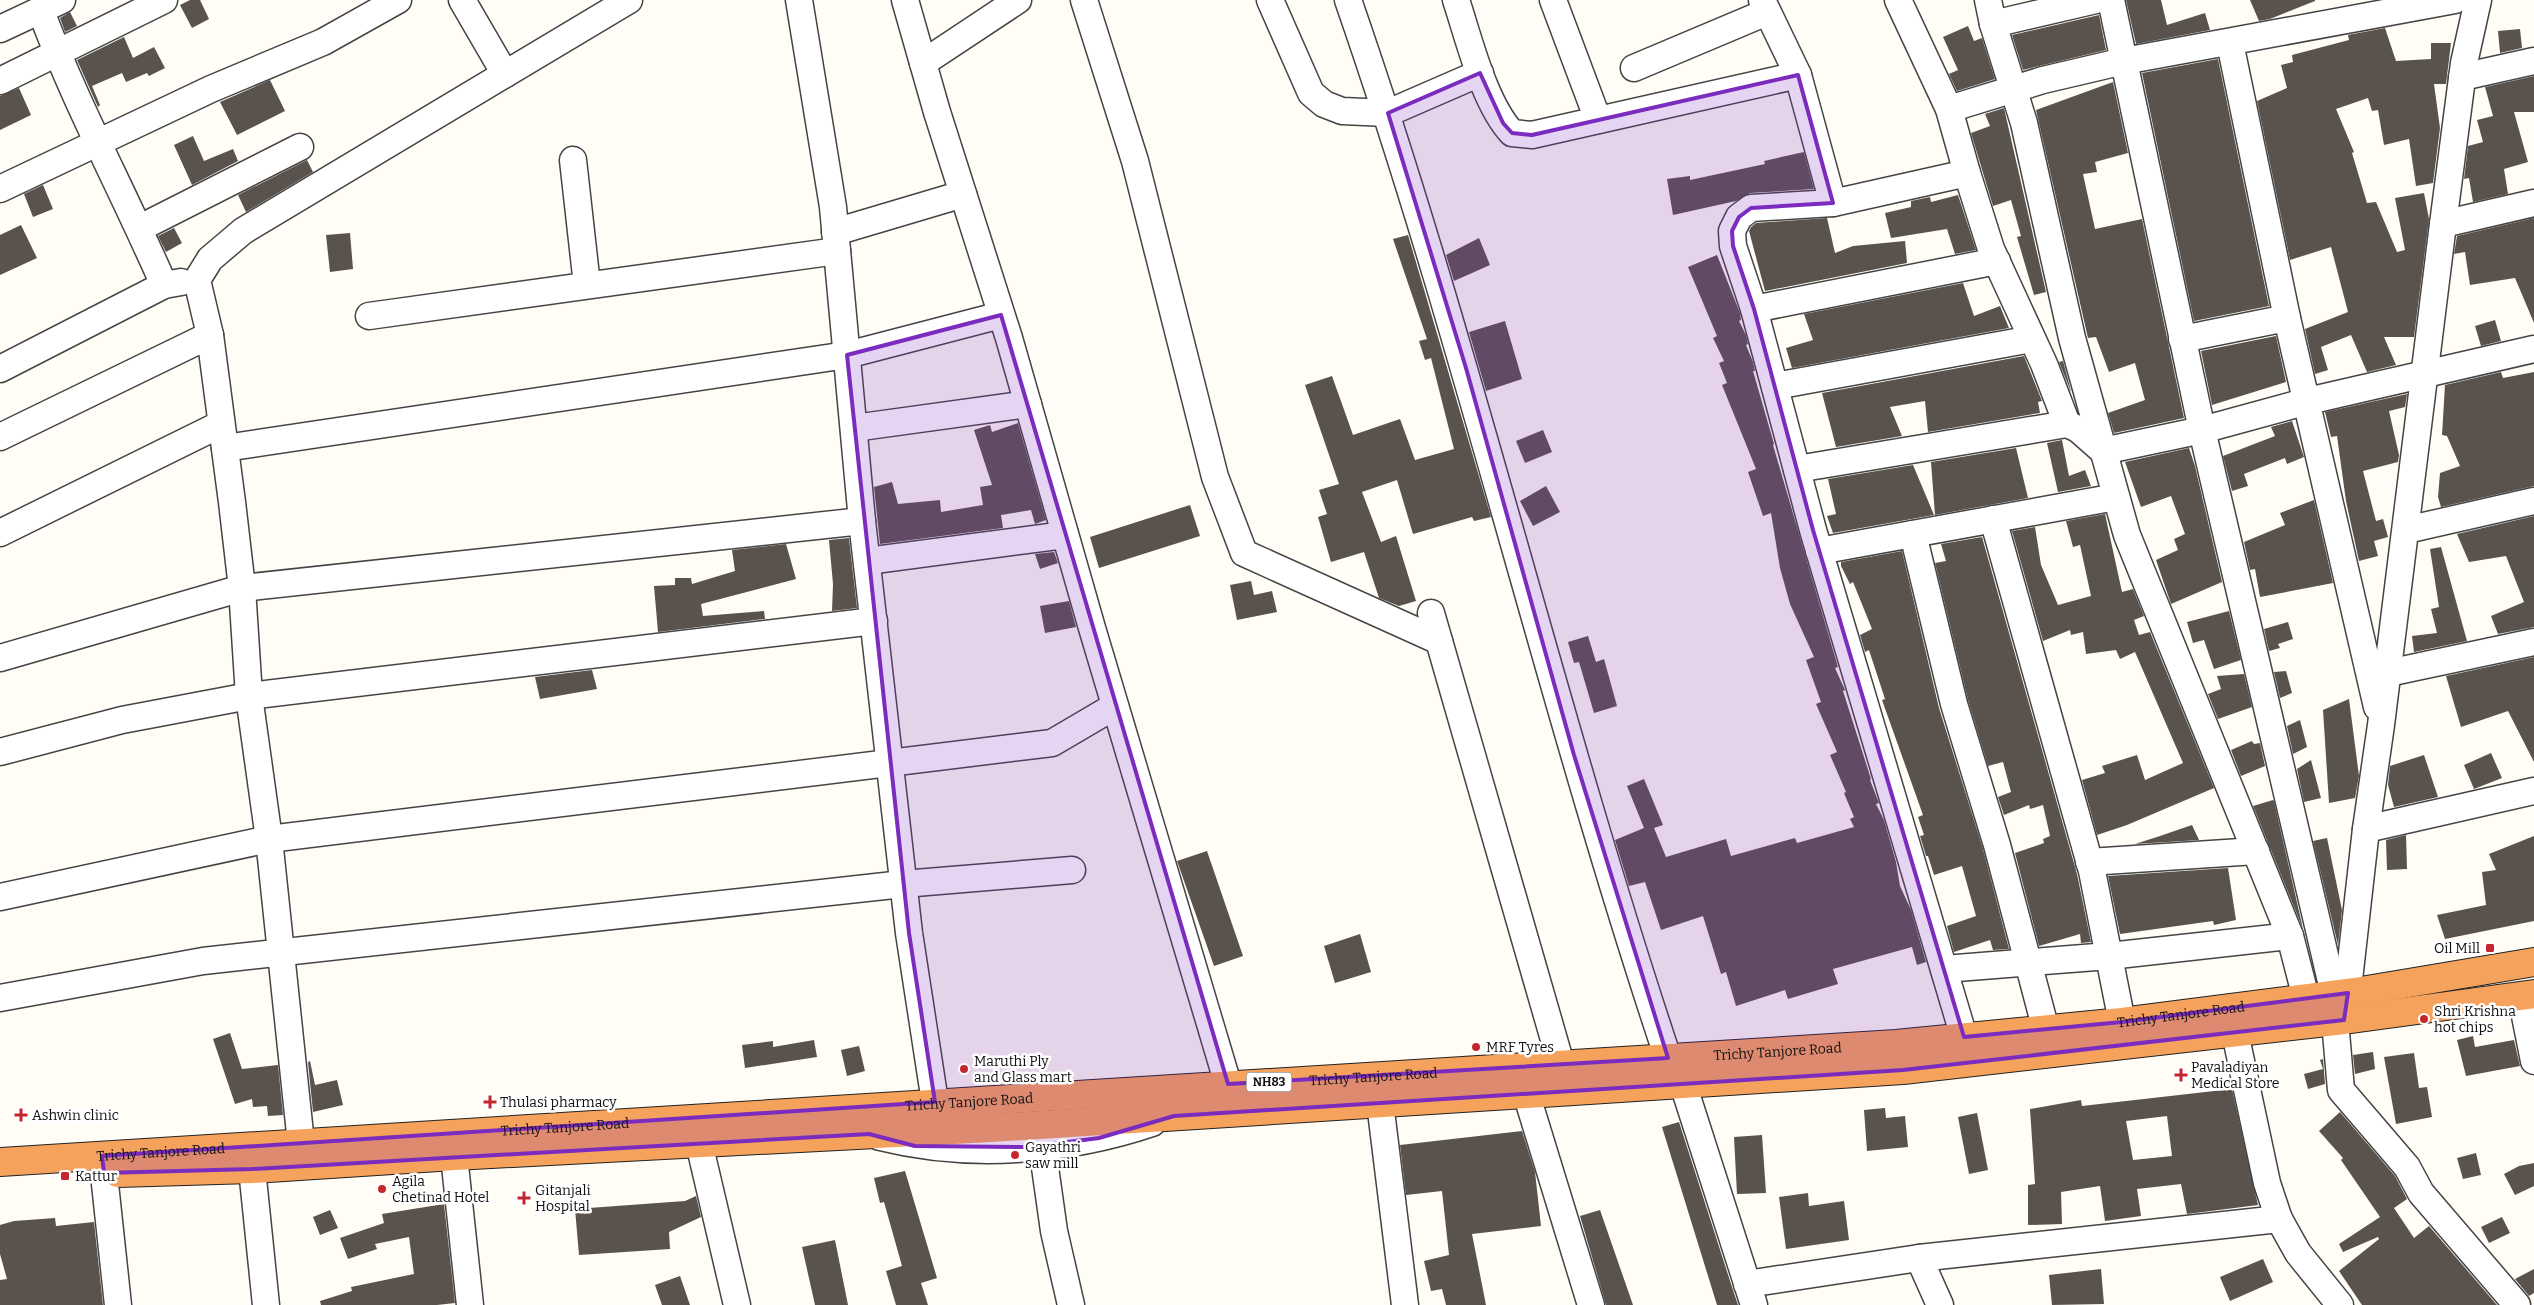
<svg xmlns="http://www.w3.org/2000/svg" width="2534" height="1305" viewBox="0 0 2534 1305" font-family="Bitter,serif">
<style>
.building{fill:#5a524d;fill-rule:evenodd}
.lines{fill:none;stroke-linecap:round;stroke-linejoin:round}
.minor-casing{stroke:#444;stroke-width:29}
.highway-casing{stroke:#222;stroke-width:30}
.minor{stroke:#fff;stroke-width:26}
.highway{stroke:#f5a25d;stroke-width:28}
.marked{fill:#7b2cbf;fill-opacity:0.2;stroke:#7b2cbf;stroke-width:4;stroke-linejoin:round}
.poi-dot{fill:#c4262e;stroke:#fff;stroke-width:2}
.labels{text-anchor:middle;stroke-width:5;stroke-linejoin:round;paint-order:stroke}
.shield{fill:#fff;stroke:#585858;stroke-width:1}
.shield-label{font-size:12px;font-weight:bold;fill:#111}
.poi-label{font-size:14px;fill:#111;stroke:#fff;text-anchor:start}
.street-label{font-size:14px;fill:#111;stroke:#fff}
</style>
<rect width="100%" height="100%" fill="#fffdf5"/>
<!-- building -->
<g class="building">
<polygon points="190,0 200,0 209,19 192,28 180,5"/>
<polygon points="2126,0 2161,0 2167,25 2205,13 2210,30 2136,44"/>
<polygon points="2250,0 2315,0 2315,1 2270,19 2259,21"/>
<polygon points="70,12 77,26 65,32 60,18"/>
<polygon points="2099,15 2106,50 2023,70 2012,35"/>
<polygon points="1968,26 1974,41 1982,38 1995,79 1957,91 1949,74 1958,70 1943,37"/>
<polygon points="2385,28 2396,61 2431,59 2431,43 2451,43 2446,84 2434,84 2440,128 2433,183 2416,186 2409,139 2384,145 2378,110 2372,111 2368,98 2336,109 2354,152 2352,153 2367,203 2376,202 2397,252 2405,250 2395,198 2424,193 2429,219 2414,337 2384,337 2396,365 2367,372 2351,335 2321,347 2328,370 2315,374 2305,329 2348,312 2331,247 2290,260 2257,101 2287,88 2281,65 2293,62 2292,55 2349,40 2348,35"/>
<polygon points="2520,29 2522,48 2500,53 2498,31"/>
<polygon points="124,37 133,58 154,47 165,68 149,76 147,73 126,82 122,73 92,86 100,105 98,107 77,60"/>
<polygon points="2218,59 2269,306 2194,321 2142,73"/>
<polygon points="2534,76 2534,112 2514,112 2528,162 2504,169 2508,194 2473,202 2469,178 2464,179 2468,146 2483,142 2477,120 2493,116 2485,87"/>
<polygon points="270,80 285,111 237,135 220,102"/>
<polygon points="2113,82 2128,153 2095,162 2097,172 2083,174 2095,229 2142,219 2184,418 2114,433 2108,413 2145,400 2135,363 2109,372 2096,337 2088,338 2036,110"/>
<polygon points="19,88 31,115 0,130 0,96"/>
<polygon points="2004,108 2046,292 2034,295 2017,237 2021,236 2011,200 1993,206 1971,133 1990,126 1985,114"/>
<polygon points="193,136 204,161 233,149 238,161 192,185 174,145"/>
<polygon points="1804,152 1814,189 1750,193 1736,201 1673,215 1667,179 1690,176 1690,180 1765,164 1764,161"/>
<polygon points="307,160 313,172 246,212 238,195"/>
<polygon points="43,185 53,209 33,217 24,194"/>
<polygon points="1958,195 1976,250 1955,254 1947,229 1891,238 1885,213 1911,207 1911,201 1930,197 1931,202"/>
<polygon points="1827,218 1835,253 1853,246 1905,241 1907,263 1765,291 1749,231 1751,227 1756,223"/>
<polygon points="2534,218 2534,323 2515,278 2470,285 2465,252 2454,254 2457,236"/>
<polygon points="21,225 37,258 0,275 0,235"/>
<polygon points="174,228 182,243 166,252 158,236"/>
<polygon points="350,233 353,269 330,272 326,235"/>
<polygon points="1408,235 1491,517 1474,521 1472,517 1413,534 1397,480 1362,492 1381,542 1396,536 1416,601 1399,606 1379,598 1364,552 1331,562 1318,517 1327,514 1319,490 1339,484 1305,385 1332,376 1353,435 1400,419 1415,460 1454,449 1431,358 1425,360 1419,341 1427,339 1393,239"/>
<polygon points="1479,238 1490,265 1454,281 1446,255"/>
<polygon points="1717,255 1740,313 1741,320 1739,321 1746,335 1748,344 1746,345 1753,362 1755,371 1753,371 1774,444 1773,445 1838,667 1835,668 1845,690 1843,691 1871,779 1870,780 1879,803 1876,804 1884,820 1896,862 1900,886 1911,910 1926,962 1917,965 1912,947 1833,969 1838,984 1788,999 1785,990 1736,1006 1726,972 1721,974 1703,916 1661,930 1645,882 1629,886 1615,840 1644,828 1627,786 1644,779 1663,825 1654,828 1666,857 1726,839 1731,856 1795,838 1797,843 1854,827 1850,819 1854,817 1844,793 1846,792 1830,755 1837,752 1816,704 1821,702 1806,660 1814,657 1790,604 1780,568 1771,513 1763,516 1748,472 1756,469 1722,385 1727,383 1719,363 1724,361 1713,338 1717,336 1688,267"/>
<polygon points="1963,283 1974,316 2000,306 2009,328 1792,368 1786,348 1813,340 1804,314"/>
<polygon points="2495,320 2501,341 2481,346 2475,326"/>
<polygon points="1505,321 1522,379 1486,391 1469,332"/>
<polygon points="2276,336 2286,382 2212,405 2201,351"/>
<polygon points="2024,356 2042,401 2038,402 2040,413 1928,432 1925,401 1890,407 1902,436 1836,447 1822,393"/>
<polygon points="2063,361 2071,391 2071,392 2059,362"/>
<polygon points="2501,372 2503,378 2534,372 2534,486 2441,507 2438,497 2440,473 2460,466 2447,436 2442,435 2445,385"/>
<polygon points="2407,394 2405,407 2389,411 2399,455 2398,462 2363,471 2376,521 2383,519 2388,537 2374,541 2378,556 2359,561 2346,501 2337,436 2331,437 2325,412"/>
<polygon points="2292,421 2304,457 2287,464 2285,458 2244,474 2248,486 2232,491 2223,456 2275,436 2271,427"/>
<polygon points="1018,423 1046,520 1035,524 1031,510 1001,515 1003,528 880,544 874,487 892,482 898,504 940,500 941,512 983,505 980,487 992,485 974,430 990,425 992,432"/>
<polygon points="1543,430 1552,452 1525,463 1516,441"/>
<polygon points="2062,440 2069,476 2085,470 2091,486 2058,492 2047,443"/>
<polygon points="2016,448 2028,498 1935,515 1931,462"/>
<polygon points="2189,448 2195,466 2222,582 2171,604 2156,560 2178,550 2174,539 2185,534 2171,496 2141,507 2125,462"/>
<polygon points="1913,465 1934,515 1833,533 1827,516 1836,514 1828,479"/>
<polygon points="1546,486 1560,512 1533,526 1520,501"/>
<polygon points="2314,500 2333,583 2260,597 2255,569 2250,570 2244,542 2285,525 2280,513"/>
<polygon points="1190,505 1200,536 1099,568 1090,537"/>
<polygon points="2105,514 2122,592 2133,589 2144,616 2134,620 2139,635 2150,632 2214,788 2127,825 2097,835 2082,780 2105,773 2102,766 2137,755 2145,780 2183,763 2135,652 2120,659 2116,650 2086,654 2083,632 2071,635 2070,630 2043,641 2012,531 2035,527 2041,565 2058,605 2091,596 2080,545 2073,547 2066,521"/>
<polygon points="2534,516 2534,627 2498,634 2491,616 2524,602 2506,556 2469,562 2457,534"/>
<polygon points="1982,537 2077,874 2091,942 2081,943 2080,934 2039,946 2015,853 2044,843 2043,839 2050,836 2043,805 2030,809 2029,805 2004,815 1998,797 2011,792 2003,762 1988,766 1968,700 1935,563 1946,561 1941,544"/>
<polygon points="849,538 857,608 832,611 833,584 829,540"/>
<polygon points="786,544 796,579 701,604 703,616 764,611 765,619 658,632 654,586 675,585 675,578 691,578 692,584 735,571 732,550"/>
<polygon points="2441,547 2467,641 2414,652 2412,636 2437,633 2431,609 2439,607 2430,549"/>
<polygon points="1902,551 1939,708 1983,849 2009,949 1993,950 1990,940 1954,952 1947,926 1976,916 1962,866 1934,875 1928,856 1926,856 1920,836 1924,835 1918,817 1923,815 1882,700 1885,699 1869,650 1865,652 1860,635 1872,629 1853,582 1850,584 1841,566 1841,562"/>
<polygon points="1054,552 1058,563 1040,569 1035,554"/>
<polygon points="1251,581 1254,595 1272,591 1277,612 1237,620 1230,585"/>
<polygon points="1069,601 1076,627 1045,633 1040,606"/>
<polygon points="2229,611 2241,660 2214,669 2204,640 2193,643 2187,622"/>
<polygon points="2288,622 2293,639 2278,644 2280,648 2269,651 2264,629"/>
<polygon points="1588,636 1596,662 1604,659 1617,706 1594,713 1579,662 1574,663 1568,642"/>
<polygon points="2534,657 2534,762 2508,711 2461,727 2446,676"/>
<polygon points="592,670 597,689 540,699 535,677"/>
<polygon points="2286,671 2292,693 2280,698 2274,672"/>
<polygon points="2244,674 2252,707 2218,719 2208,694 2221,689 2217,676"/>
<polygon points="2349,699 2359,776 2355,798 2329,803 2323,710"/>
<polygon points="2300,720 2307,747 2293,754 2287,726"/>
<polygon points="2252,741 2254,744 2260,743 2265,766 2241,776 2231,750"/>
<polygon points="2491,753 2502,778 2474,789 2464,765"/>
<polygon points="2424,755 2438,797 2394,807 2388,785 2390,766"/>
<polygon points="2311,760 2321,798 2304,802 2297,769"/>
<polygon points="2273,800 2274,801 2303,929 2253,806"/>
<polygon points="2192,825 2199,840 2135,844 2160,836"/>
<polygon points="2406,835 2407,869 2387,870 2386,840"/>
<polygon points="2534,836 2534,921 2445,939 2437,915 2486,905 2482,872 2496,870 2489,854"/>
<polygon points="2327,838 2342,910 2338,945 2313,841"/>
<polygon points="1207,851 1243,956 1214,966 1177,861"/>
<polygon points="2228,868 2236,920 2214,925 2213,921 2120,934 2108,876"/>
<polygon points="1360,934 1371,972 1335,983 1324,946"/>
<polygon points="230,1033 242,1069 278,1065 283,1115 268,1116 267,1106 253,1107 252,1099 235,1104 213,1039"/>
<polygon points="2473,1036 2475,1047 2514,1040 2520,1066 2466,1076 2457,1040"/>
<polygon points="814,1040 817,1057 745,1068 742,1045 773,1041 773,1047"/>
<polygon points="859,1046 865,1071 847,1076 841,1050"/>
<polygon points="2373,1052 2375,1069 2355,1074 2353,1055"/>
<polygon points="2414,1053 2419,1088 2427,1087 2432,1117 2396,1124 2384,1057"/>
<polygon points="2323,1059 2325,1084 2308,1089 2304,1074 2323,1069 2320,1060"/>
<polygon points="310,1061 315,1085 337,1080 343,1105 313,1112 308,1062"/>
<path d="M2232,1089l26,116 -71,9 -6,-30 -44,5 4,27 -36,5 -5,-35 -39,6 1,32 -34,1v-40l7,-1 -5,-75 51,-9 1,6zM2167,1116l5,40 -39,4 -7,-39z"/>
<polygon points="1885,1108 1886,1118 1905,1116 1908,1147 1867,1151 1864,1110"/>
<polygon points="2340,1112 2395,1176 2407,1199 2394,1208 2414,1238 2429,1226 2497,1305 2362,1305 2339,1271 2379,1239 2378,1237 2343,1252 2339,1244 2380,1217 2341,1160 2343,1158 2319,1131"/>
<polygon points="1977,1113 1988,1170 1969,1174 1958,1117"/>
<polygon points="1679,1122 1732,1287 1738,1305 1717,1305 1662,1127"/>
<polygon points="1522,1131 1535,1172 1541,1226 1472,1234 1486,1305 1446,1305 1442,1289 1431,1291 1424,1261 1449,1255 1442,1191 1406,1195 1400,1145"/>
<polygon points="1762,1135 1766,1193 1737,1194 1734,1137"/>
<polygon points="2476,1153 2481,1175 2463,1179 2457,1158"/>
<polygon points="2534,1163 2534,1186 2515,1195 2504,1174 2519,1166"/>
<polygon points="905,1171 937,1278 921,1283 928,1305 896,1305 886,1271 902,1266 884,1202 880,1203 874,1178"/>
<polygon points="1808,1193 1809,1206 1844,1201 1849,1240 1786,1249 1779,1197"/>
<polygon points="696,1196 701,1217 669,1232 670,1249 579,1255 575,1209 685,1201"/>
<polygon points="444,1204 455,1303 437,1305 321,1305 320,1301 352,1291 351,1287 414,1274 409,1237 375,1244 377,1249 348,1259 340,1238 384,1223 382,1214"/>
<polygon points="330,1210 338,1228 320,1235 313,1217"/>
<polygon points="1600,1210 1633,1305 1606,1305 1580,1216"/>
<polygon points="2502,1217 2510,1233 2489,1243 2481,1227"/>
<polygon points="55,1218 56,1226 94,1222 103,1305 0,1305 0,1280 7,1279 0,1254 0,1225 14,1221"/>
<polygon points="835,1240 848,1305 815,1305 802,1247"/>
<polygon points="2263,1259 2273,1282 2230,1301 2220,1277"/>
<polygon points="2101,1269 2104,1304 2052,1305 2049,1275"/>
<polygon points="2534,1269 2534,1293 2529,1296 2515,1279"/>
<polygon points="680,1276 690,1305 662,1305 655,1285"/>
</g>
<g class="lines">
<!-- minor casing -->
<g class="minor-casing">
<g id="minor">
<polyline points="462,0 505,74"/>
<polyline points="799,0 833,207 862,521 909,933 935,1102"/>
<polyline points="905,0 937,112 1009,338 1092,628 1228,1084"/>
<polyline points="1084,0 1135,161 1215,477 1244,553 1439,641"/>
<polyline points="1270,0 1311,93 1324,104 1342,111 1388,113 1480,73"/>
<path d="M1348,0c121,348 203,708 320,1058"/>
<path d="M1456,0c13,39 28,103 56,133l20,2 266,-60"/>
<polyline points="1553,0 1598,120"/>
<polyline points="1762,0 1798,75 1833,203 1967,173 1991,249 2044,364 2067,424 2078,429 2103,451 2202,430 2308,401 2534,349"/>
<polyline points="1898,0 1949,109 1967,173"/>
<polyline points="1988,0 1993,24 2024,123 2072,338 2127,535 2290,936 2306,998"/>
<polyline points="2111,0 2202,430 2334,994"/>
<path d="M41,11c35,94 83,182 123,274"/>
<polyline points="1993,24 2096,0"/>
<polyline points="0,29 62,0"/>
<polyline points="2230,43 2287,318 2377,707"/>
<polyline points="923,63 1018,0"/>
<polyline points="1634,68 1767,12"/>
<polyline points="2462,77 2534,61"/>
<polyline points="0,81 164,0"/>
<polyline points="1949,109 2043,80 2124,61 2455,0"/>
<polyline points="573,160 587,285"/>
<polyline points="0,189 211,89 323,42 398,0"/>
<polyline points="1833,203 1751,208 1739,217 1732,231 1733,246 1754,309 1813,530 1964,1037"/>
<polyline points="2443,224 2534,203"/>
<polyline points="140,228 300,147"/>
<polyline points="835,232 963,194"/>
<polyline points="1754,309 1997,261"/>
<polyline points="369,316 837,251"/>
<polyline points="2182,339 2287,318"/>
<polyline points="0,369 164,285 181,282"/>
<polyline points="1775,386 2032,339"/>
<polyline points="854,428 1028,404"/>
<polyline points="0,437 210,335"/>
<polyline points="225,448 847,355 1001,315"/>
<polyline points="1797,469 2067,424"/>
<polyline points="1993,519 2092,871 2122,1022"/>
<polyline points="2406,530 2534,501"/>
<polyline points="0,533 221,424"/>
<polyline points="1913,534 1954,704 1997,845 2046,1030"/>
<polyline points="1819,551 2116,497"/>
<polyline points="867,561 1065,535"/>
<polyline points="1431,613 1561,1064"/>
<polyline points="0,658 242,588 862,521"/>
<polyline points="2388,673 2534,642"/>
<polyline points="0,752 122,720 249,696 874,621"/>
<polyline points="2366,829 2534,791"/>
<polyline points="2089,862 2256,851"/>
<polyline points="0,897 269,839 1052,743 1115,706"/>
<polyline points="1944,969 2109,956 2290,936"/>
<polyline points="2521,996 2534,1061"/>
<polyline points="0,998 203,961 903,884 1072,870"/>
<polyline points="2345,1015 2366,829 2381,725 2443,224 2464,63 2478,0"/>
<polyline points="2335,1021 2341,1090 2407,1167 2421,1193 2517,1305"/>
<polyline points="2235,1033 2267,1183 2279,1219 2298,1253 2340,1305"/>
<polyline points="1683,1084 1754,1305"/>
<polyline points="1526,1093 1591,1305"/>
<polyline points="1380,1103 1405,1305"/>
<path d="M880,1137c88,22 186,15 272,-14"/>
<polyline points="301,1143 269,839 249,696 242,588 232,502 210,335 197,280 210,259 243,231 629,0"/>
<polyline points="699,1143 737,1305"/>
<polyline points="1042,1146 1054,1231 1071,1305"/>
<polyline points="102,1156 118,1305"/>
<polyline points="454,1156 470,1305"/>
<polyline points="252,1169 266,1305"/>
<polyline points="1919,1258 1940,1305"/>
<polyline points="1747,1284 1919,1258 2279,1219"/>
</g>
</g>
<!-- highway casing -->
<g class="highway-casing">
<g id="highway">
<path id="s1" d="M0,1162l1896,-118 226,-22 233,-30 179,-30"/>
<polyline points="118,1173 252,1169 454,1156 991,1128 1903,1070 2344,1020 2534,994"/>
</g>
</g>
<!-- minor -->
<use href="#minor" class="minor"/>
<!-- highway -->
<use href="#highway" class="highway"/>
</g>
<!-- marked area -->
<path class="marked" d="M1480,73l23,50 9,10 20,2 266,-60 35,128 -82,5 -12,9 -7,14 1,15 21,63 59,221 151,507 158,-15 226,-29 -4,27 -441,50 -729,46 -75,22 -70,9 -114,-1 -46,-12 -617,35 -148,4 -2,-17 833,-54 -26,-169 -62,-578 154,-40 227,769 440,-26 -94,-303 -108,-387 -78,-255z"/>
<!-- markers -->
<g class="poi-dot">
<rect x="2485" y="943" width="10" height="10" rx="2.5"/>
<circle cx="2424" cy="1019" r="5"/>
<circle cx="1476" cy="1047" r="5"/>
<circle cx="964" cy="1069" r="5"/>
<path d="M2178.5 1067.5h5v5h5v5h-5v5h-5v-5h-5v-5h5z"/>
<path d="M487.5 1094.5h5v5h5v5h-5v5h-5v-5h-5v-5h5z"/>
<path d="M18.5 1107.5h5v5h5v5h-5v5h-5v-5h-5v-5h5z"/>
<circle cx="1015" cy="1155" r="5"/>
<rect x="60" y="1171" width="10" height="10" rx="2.5"/>
<circle cx="382" cy="1189" r="5"/>
<path d="M521.5 1190.5h5v5h5v5h-5v5h-5v-5h-5v-5h5z"/>
</g>
<g class="labels">
<!-- shield labels -->
<rect class="shield" x="1246.5" y="1072.5" width="45" height="19" rx="4"/>
<g class="shield-label">
<text x="1269" y="1086">NH83</text>
</g>
<!-- poi labels -->
<g class="poi-label">
<text x="2480" y="953" text-anchor="end">Oil Mill</text>
<text x="2434" y="1016">Shri Krishna<tspan x="2434" dy="16">hot chips</tspan></text>
<text x="1486" y="1052">MRF Tyres</text>
<text x="974" y="1066">Maruthi Ply<tspan x="974" dy="16">and Glass mart</tspan></text>
<text x="2191" y="1072">Pavaladiyan<tspan x="2191" dy="16">Medical Store</tspan></text>
<text x="500" y="1107">Thulasi pharmacy</text>
<text x="32" y="1120">Ashwin clinic</text>
<text x="1025" y="1152">Gayathri<tspan x="1025" dy="16">saw mill</tspan></text>
<text x="75" y="1181">Kattur</text>
<text x="392" y="1186">Agila<tspan x="392" dy="16">Chetinad Hotel</tspan></text>
<text x="535" y="1195">Gitanjali<tspan x="535" dy="16">Hospital</tspan></text>
</g>
<!-- street labels -->
<g class="street-label">
<text dy="5" stroke="none"><textPath href="#s1" startOffset="2186">Trichy Tanjore Road</textPath></text>
<text dy="5" stroke="none"><textPath href="#s1" startOffset="1781">Trichy Tanjore Road</textPath></text>
<text dy="5" stroke="none"><textPath href="#s1" startOffset="1376">Trichy Tanjore Road</textPath></text>
<text dy="5" stroke="none"><textPath href="#s1" startOffset="971">Trichy Tanjore Road</textPath></text>
<text dy="5" stroke="none"><textPath href="#s1" startOffset="566">Trichy Tanjore Road</textPath></text>
<text dy="5" stroke="none"><textPath href="#s1" startOffset="161">Trichy Tanjore Road</textPath></text>
</g>
</g>
</svg>
